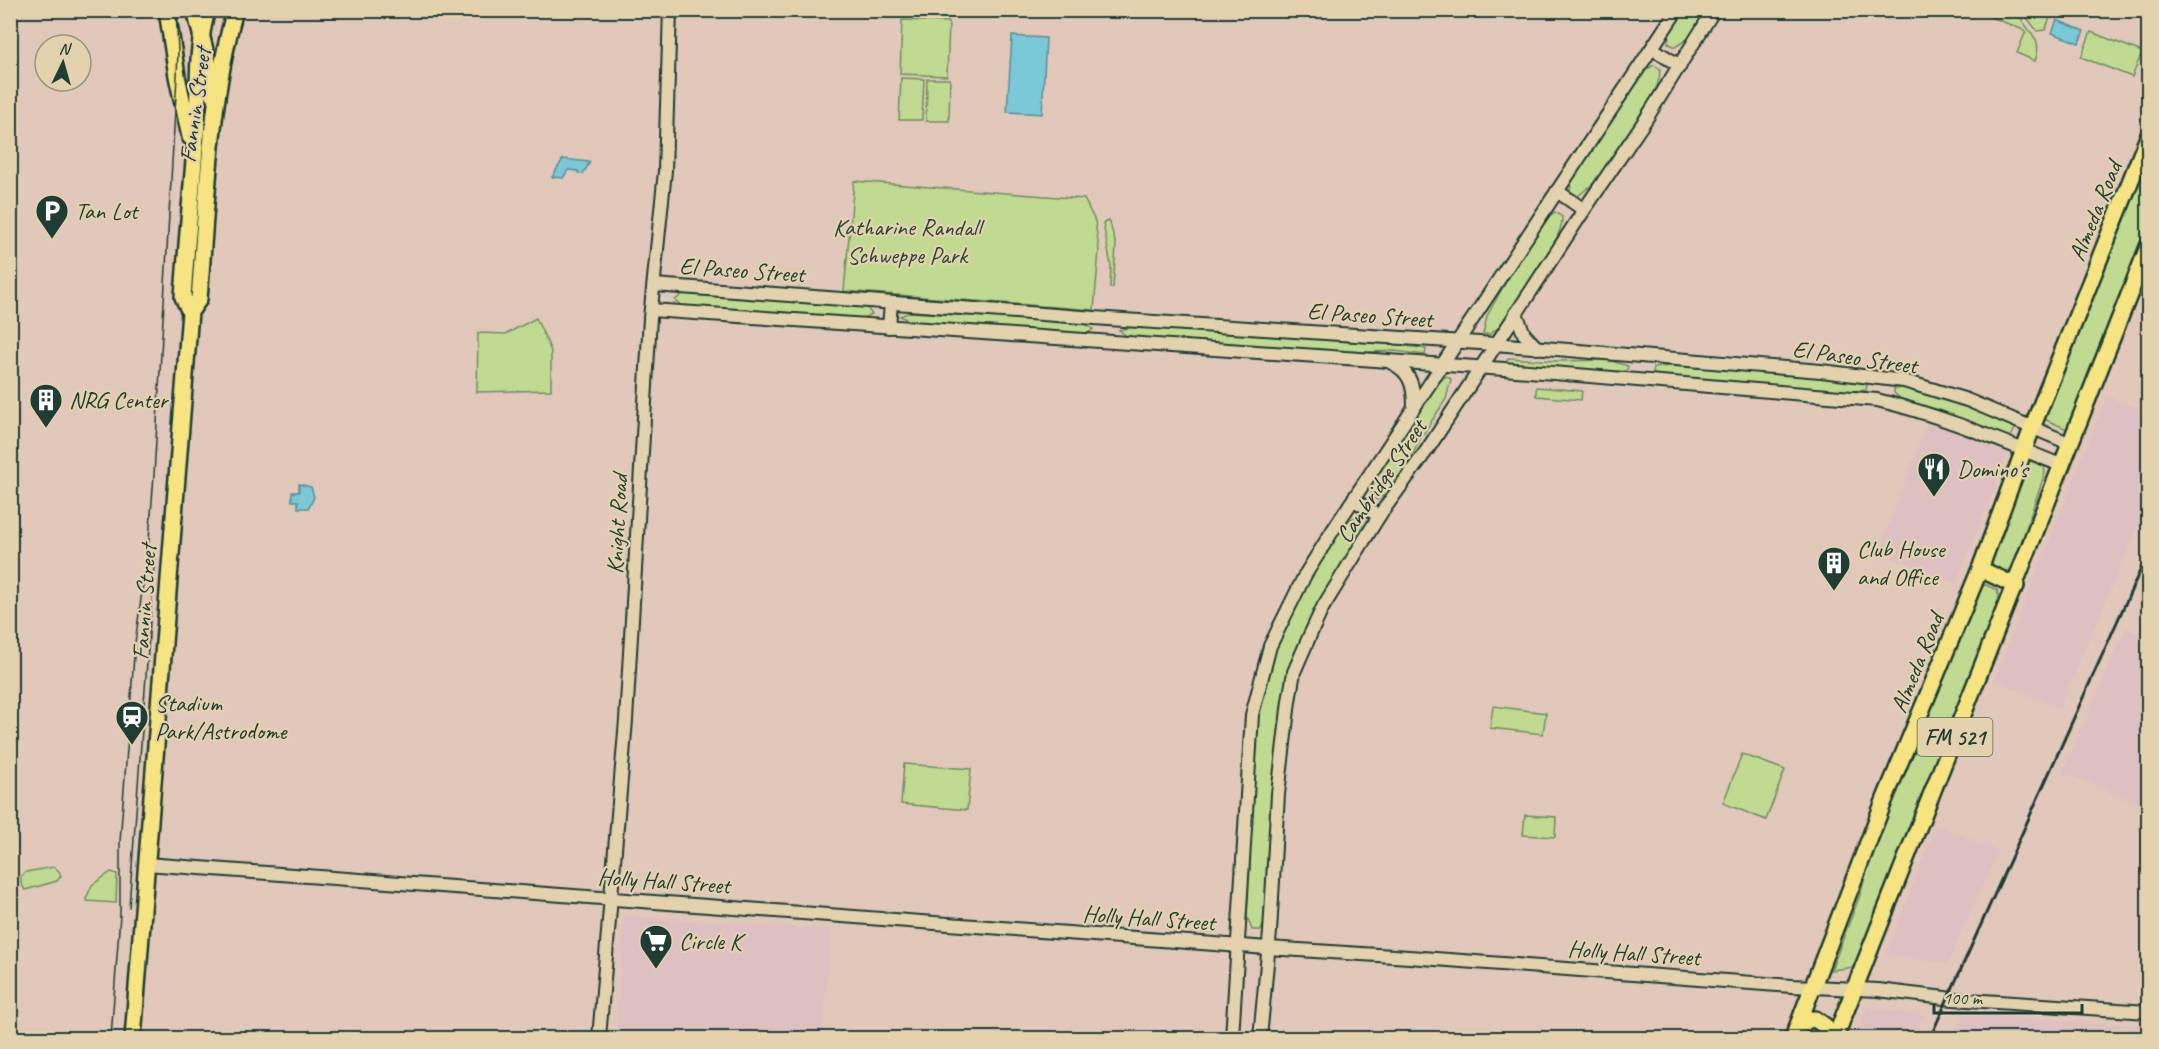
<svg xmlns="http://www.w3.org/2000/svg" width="2159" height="1049" viewBox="0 0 2159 1049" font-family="Caveat,sans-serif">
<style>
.built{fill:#dfc0c2}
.green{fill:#c1da91;stroke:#708c62;stroke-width:1.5}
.water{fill:#7ac8d8;stroke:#569096;stroke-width:1.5}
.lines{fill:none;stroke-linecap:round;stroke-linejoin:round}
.tertiary-casing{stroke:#1f3d34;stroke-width:16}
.primary-casing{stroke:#1f3d34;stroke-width:20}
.tertiary{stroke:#e4d2af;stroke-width:12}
.primary{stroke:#f6e381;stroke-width:15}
.tram{stroke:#1f3d34;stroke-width:1.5}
.rail{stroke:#1f3d34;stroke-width:3}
.labels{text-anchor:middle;stroke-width:4.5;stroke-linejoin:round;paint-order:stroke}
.shield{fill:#e4d2af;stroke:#5a6a59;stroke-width:1.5}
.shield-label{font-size:22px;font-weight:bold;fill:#1f3d34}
.street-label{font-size:24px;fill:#1f3d34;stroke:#e4d2af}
.poi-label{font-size:24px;fill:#1f3d34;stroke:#e4d2af;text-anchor:start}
.park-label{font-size:24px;fill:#274539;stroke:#e4d2af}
</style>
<rect width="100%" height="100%" fill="#e1c8ba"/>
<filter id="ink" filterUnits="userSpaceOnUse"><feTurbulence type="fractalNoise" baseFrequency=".0167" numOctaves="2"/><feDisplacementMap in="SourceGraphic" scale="12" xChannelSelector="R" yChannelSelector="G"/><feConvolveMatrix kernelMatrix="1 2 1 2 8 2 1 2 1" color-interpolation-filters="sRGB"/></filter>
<g filter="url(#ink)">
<!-- built -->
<g class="built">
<polygon points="2107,396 2148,412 2148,503 2060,708 1994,680"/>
<polygon points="1927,422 2008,454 1956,584 1878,553"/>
<polygon points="2148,612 2148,808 2062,772 2126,628 2139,634"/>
<polygon points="1937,825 1998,851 1948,963 1885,956"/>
<polygon points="624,916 830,929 823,1038 616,1038"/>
<polygon points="1867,1007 1924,1015 1913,1038 1854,1038"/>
<polygon points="1963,1014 2148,1026 2148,1038 1952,1038"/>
</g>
<!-- green -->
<g class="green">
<polygon points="1681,11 1709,11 1689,38 1675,47 1668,43 1670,30"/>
<path d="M1976,11h41c8,20 28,26 18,50l-18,-8 9,-22z"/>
<polygon points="2022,11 2022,10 2076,11 2063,11 2056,15 2052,13 2045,30 2037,31"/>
<polygon points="902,20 949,22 947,76 900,74"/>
<polygon points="2091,32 2142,52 2132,77 2081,57"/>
<path d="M1654,65l6,4c0,12 -4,20 -9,29l-56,84 -17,14 -8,-5 2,-12 73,-109z"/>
<polygon points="901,78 924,79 922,120 899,120"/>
<polygon points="927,79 950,79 949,121 926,121"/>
<polygon points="2148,153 2148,224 2067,429 2044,419 2045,415"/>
<polygon points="854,181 1084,199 1095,221 1099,250 1094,310 844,291"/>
<path d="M1555,212l7,5c2,23 -48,92 -64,111l-8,6h-7l4,-18 41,-74 13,-20z"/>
<polygon points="1109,220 1116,245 1113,288 1110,288 1111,266 1103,223"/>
<polygon points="683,294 866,307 872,314 863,318 684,308 675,300"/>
<polygon points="910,312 1083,323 1093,329 1086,335 913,322 900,316"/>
<polygon points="536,318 551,351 551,390 477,392 478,333 506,334"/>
<polygon points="1132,327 1401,345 1426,349 1425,355 1395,351 1341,353 1128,337 1119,330"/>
<polygon points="1508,358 1557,361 1608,360 1628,366 1627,370 1620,373 1506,364"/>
<polygon points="1670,366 1854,379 1867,385 1866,390 1851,391 1674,379 1654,375 1653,368"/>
<polygon points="1446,376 1451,379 1446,399 1420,439 1406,469 1395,487 1377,500 1371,496 1374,478 1434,387"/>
<polygon points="1536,387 1582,391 1581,400 1536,396"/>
<polygon points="1905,388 1952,402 2016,427 2010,438 1942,411 1901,399 1894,393 1894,389"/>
<polygon points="2031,461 2044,466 2045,473 2012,569 2003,573 1991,566 1988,556 2025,464"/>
<polygon points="1355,517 1362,522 1363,533 1291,670 1281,710 1278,735 1264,923 1261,930 1252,930 1247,916 1250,867 1248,841 1257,716 1277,638 1294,602 1339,529 1346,522"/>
<polygon points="1986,585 1997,590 2000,601 1855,967 1831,970 1860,895 1875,843 1886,813 1981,586"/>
<polygon points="1493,706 1546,713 1543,734 1490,728"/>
<polygon points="1742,754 1785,770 1766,820 1723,803"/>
<polygon points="904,764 971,769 967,810 901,804"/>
<polygon points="1525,815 1556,817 1555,837 1523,835"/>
<polygon points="54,867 59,871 61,876 57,881 25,890 21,883 21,877 26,872"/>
<polygon points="111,872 117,874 116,903 87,901 86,899 92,885"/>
</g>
<!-- water -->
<g class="water">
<polygon points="2057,20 2084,31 2079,43 2052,33"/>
<polygon points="1012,36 1046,38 1042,114 1007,112"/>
<polygon points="563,159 590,162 583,174 578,173 578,171 568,170 563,178 552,177"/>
<polygon points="299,484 311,487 314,497 309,508 298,508 298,501 292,501 292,492 299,492"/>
</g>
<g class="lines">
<!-- tertiary casing -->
<g class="tertiary-casing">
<g id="tertiary">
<polyline points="1653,49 1680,66"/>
<polyline points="1557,191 1584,210"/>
<polyline points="654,285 1108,319 1495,344 1821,371 1904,381 1931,389 1967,400 2071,444"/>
<path d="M651,310l853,59 373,31c64,15 124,41 186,66"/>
<polyline points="1516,313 1524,334 1537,348"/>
<polyline points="889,327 891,303"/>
<path d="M1390,362c20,9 24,23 24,44"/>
<polyline points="1354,500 1379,516"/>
<polyline points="146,864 1268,948 1409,957 1792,986 1878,990 1953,999 2148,1012"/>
<polyline points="599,1038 626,720 650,318 665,171 670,10"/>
<polyline points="1232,1038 1252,715 1270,646 1305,575 1333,530 1677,10"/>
<polyline points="1260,1038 1270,932 1278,794 1289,701 1294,672 1310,635 1323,607 1379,516 1427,450 1584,210 1646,119 1714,10"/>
</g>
</g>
<!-- primary casing -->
<g class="primary-casing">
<g id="primary">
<polyline points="167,10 177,76 190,137"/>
<polyline points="195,10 208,62 212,93"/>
<path d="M190,312l-7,-15c4,-59 10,-118 14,-176 2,-41 -1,-70 10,-111"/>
<polyline points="1980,569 2016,586"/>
<polyline points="1798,1027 1808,1020 1815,1019 1825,1026 1831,1038"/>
<path d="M133,1038l57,-726 9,-13c8,-96 10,-195 36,-289"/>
<polyline points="1793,1038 1886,796 1980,569 2032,428 2148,137"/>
<polyline points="1835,1038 2148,247"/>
</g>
</g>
<!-- tertiary -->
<use href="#tertiary" class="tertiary"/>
<!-- primary -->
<use href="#primary" class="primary"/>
<!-- tram -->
<g class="tram">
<polyline points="129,907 155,554"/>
<polyline points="111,1038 120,915 120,842 135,643 149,540 154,475 177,76 178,51 176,10"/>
</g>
<!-- rail -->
<polyline class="rail" points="1930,1038 2148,553"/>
</g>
</g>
<!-- icons -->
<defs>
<g id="parking-pin" transform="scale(1.725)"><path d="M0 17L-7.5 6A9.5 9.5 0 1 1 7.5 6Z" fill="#1f3d34" stroke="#e4d2af"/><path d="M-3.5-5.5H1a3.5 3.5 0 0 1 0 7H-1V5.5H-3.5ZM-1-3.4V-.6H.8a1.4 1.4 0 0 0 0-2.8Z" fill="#fff"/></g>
<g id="building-pin" transform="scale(1.725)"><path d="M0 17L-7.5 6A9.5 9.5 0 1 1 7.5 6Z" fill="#1f3d34" stroke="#e4d2af"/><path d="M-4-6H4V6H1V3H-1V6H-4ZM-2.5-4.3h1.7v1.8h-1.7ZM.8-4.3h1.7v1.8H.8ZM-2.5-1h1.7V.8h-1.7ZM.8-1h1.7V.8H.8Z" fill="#fff"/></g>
<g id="restaurant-pin" transform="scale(1.725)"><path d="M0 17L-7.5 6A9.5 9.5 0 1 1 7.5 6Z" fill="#1f3d34" stroke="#e4d2af"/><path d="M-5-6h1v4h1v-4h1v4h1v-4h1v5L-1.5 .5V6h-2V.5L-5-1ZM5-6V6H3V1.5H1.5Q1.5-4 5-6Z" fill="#fff"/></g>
<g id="station-pin" transform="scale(1.725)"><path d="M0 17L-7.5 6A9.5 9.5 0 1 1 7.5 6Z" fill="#1f3d34" stroke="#e4d2af"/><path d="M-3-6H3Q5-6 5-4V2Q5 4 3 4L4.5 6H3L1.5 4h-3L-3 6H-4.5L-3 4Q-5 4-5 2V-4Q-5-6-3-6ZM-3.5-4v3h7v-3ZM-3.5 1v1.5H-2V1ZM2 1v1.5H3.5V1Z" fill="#fff"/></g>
<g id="supermarket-pin" transform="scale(1.725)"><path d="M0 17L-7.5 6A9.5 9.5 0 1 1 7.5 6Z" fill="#1f3d34" stroke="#e4d2af"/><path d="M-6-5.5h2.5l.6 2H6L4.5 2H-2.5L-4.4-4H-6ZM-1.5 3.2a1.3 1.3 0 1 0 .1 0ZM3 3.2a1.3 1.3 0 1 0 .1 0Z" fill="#fff"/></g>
</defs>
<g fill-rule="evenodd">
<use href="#parking-pin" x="52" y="211"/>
<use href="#building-pin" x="46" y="400"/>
<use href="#restaurant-pin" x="1934" y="469"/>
<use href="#building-pin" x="1834" y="563"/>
<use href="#station-pin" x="132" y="717"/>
<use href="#supermarket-pin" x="656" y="941"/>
</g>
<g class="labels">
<!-- shield labels -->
<rect class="shield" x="1917.5" y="718" width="75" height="38" rx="4.5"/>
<g class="shield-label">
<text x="1955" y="745">FM 521</text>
</g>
<!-- street labels -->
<g class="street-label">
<text transform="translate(195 105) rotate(-82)" y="8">Fannin Street</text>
<text transform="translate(2095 211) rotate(-68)" y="8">Almeda Road</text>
<text transform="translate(742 270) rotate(4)" y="8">El Paseo Street</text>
<text transform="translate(1370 315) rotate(4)" y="8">El Paseo Street</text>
<text transform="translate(1855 357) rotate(8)" y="8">El Paseo Street</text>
<text transform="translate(1381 481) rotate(-56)" y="8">Cambridge Street</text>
<text transform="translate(617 524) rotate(-87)" y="8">Knight Road</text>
<text transform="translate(144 602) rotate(-86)" y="8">Fannin Street</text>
<text transform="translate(1917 663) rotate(-68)" y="8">Almeda Road</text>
<text transform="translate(664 881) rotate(4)" y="8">Holly Hall Street</text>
<text transform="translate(1149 918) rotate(4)" y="8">Holly Hall Street</text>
<text transform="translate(1634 953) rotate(4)" y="8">Holly Hall Street</text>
</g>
<!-- poi labels -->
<g class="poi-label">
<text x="75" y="219">Tan Lot</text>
<text x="69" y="408">NRG Center</text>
<text x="1957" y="477">Domino's</text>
<text x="1857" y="557">Club House<tspan x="1857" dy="28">and Office</tspan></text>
<text x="155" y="711">Stadium<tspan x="155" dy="28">Park/Astrodome</tspan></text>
<text x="679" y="949">Circle K</text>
</g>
<!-- park labels -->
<g class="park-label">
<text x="907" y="235">Katharine Randall<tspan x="907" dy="28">Schweppe Park</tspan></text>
</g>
</g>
<!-- margin -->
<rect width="2159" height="1049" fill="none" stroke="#e4d2af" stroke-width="36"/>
<rect x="18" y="18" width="2123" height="1013" fill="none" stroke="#1f3d34" stroke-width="2" filter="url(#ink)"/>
<!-- north arrow -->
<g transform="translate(63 63) rotate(5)"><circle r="28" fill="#e4d2af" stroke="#95967e" stroke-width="1.5"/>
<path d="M0-4.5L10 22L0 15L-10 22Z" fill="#1f3d34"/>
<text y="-9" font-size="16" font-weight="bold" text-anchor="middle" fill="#1f3d34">N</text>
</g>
<!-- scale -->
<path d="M1934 1004v9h148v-9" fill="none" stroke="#1f3d34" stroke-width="3"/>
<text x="1943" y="1004" font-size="18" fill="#1f3d34" stroke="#e4d2af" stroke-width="4.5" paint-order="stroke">100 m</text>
</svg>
